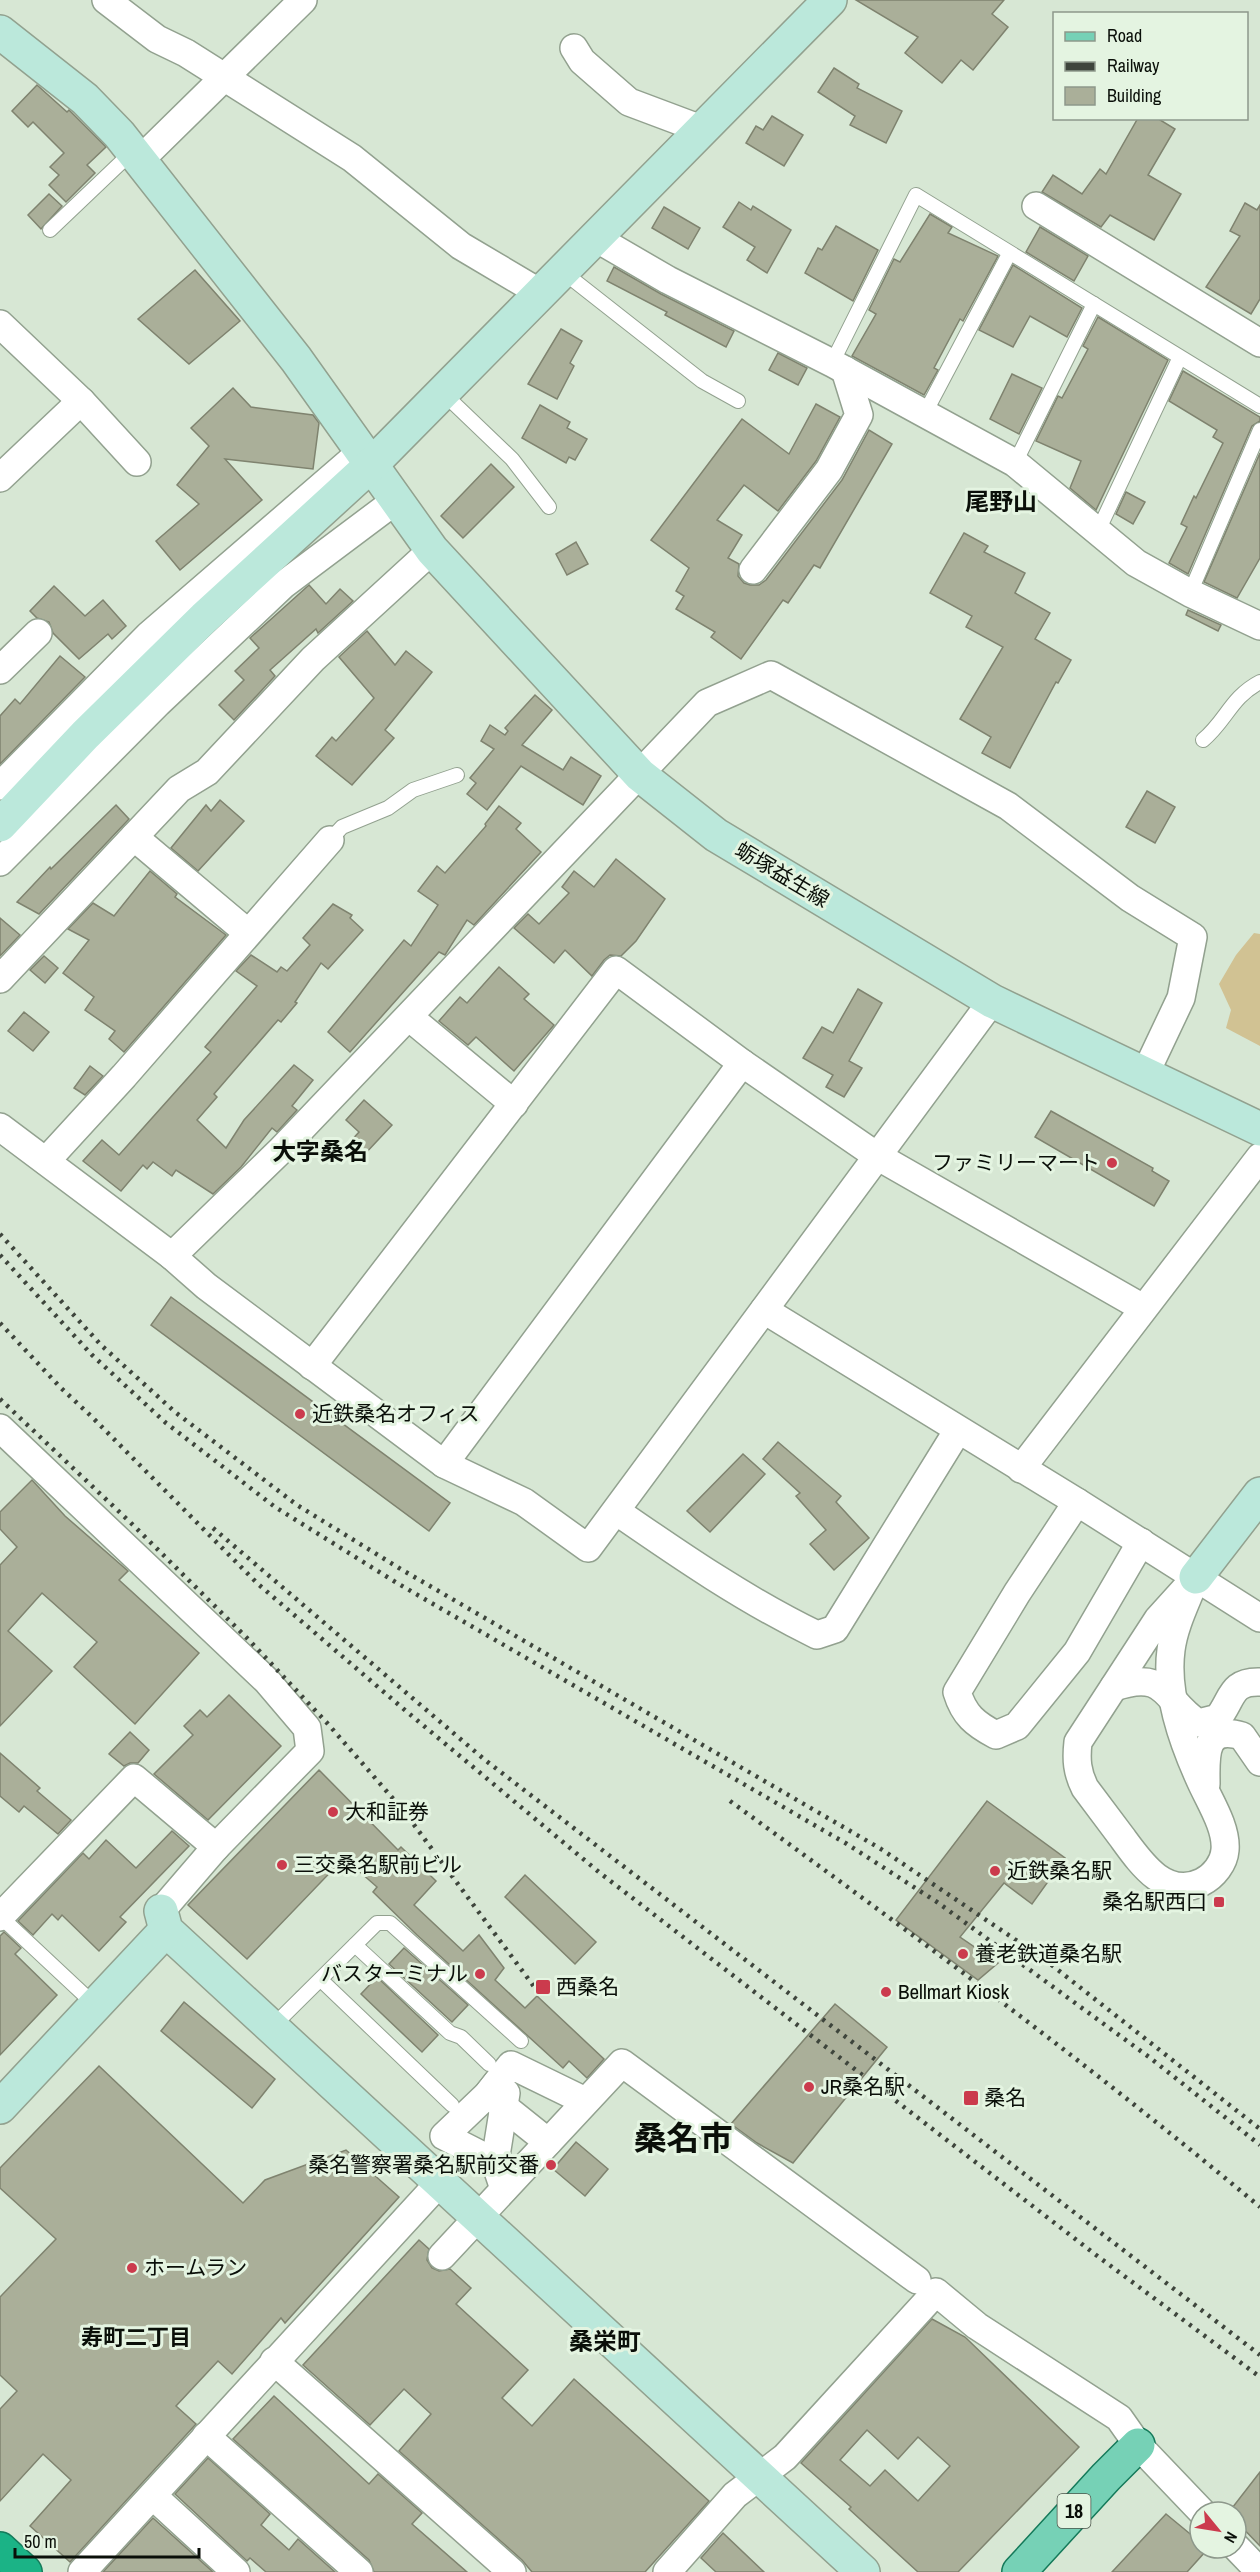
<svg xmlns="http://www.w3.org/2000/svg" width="1260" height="2572" viewBox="0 0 1260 2572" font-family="'Archivo Narrow','Noto Sans JP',sans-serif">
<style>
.green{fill:#d1c293}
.building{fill:#aaaf99;stroke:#7f836f;stroke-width:1.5;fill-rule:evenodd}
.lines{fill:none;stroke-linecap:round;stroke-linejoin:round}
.lane-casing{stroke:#92a18f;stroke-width:16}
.street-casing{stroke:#92a18f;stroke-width:30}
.secondary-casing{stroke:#92a18f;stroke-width:36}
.primary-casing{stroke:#157a5a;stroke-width:36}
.highway-casing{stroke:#157a5a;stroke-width:36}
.lane{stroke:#fff;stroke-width:14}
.street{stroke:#fff;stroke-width:27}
.secondary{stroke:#bbe8db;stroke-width:33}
.primary{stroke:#76d1b6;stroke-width:33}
.highway{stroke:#1bb386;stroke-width:33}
.rail{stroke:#3e453c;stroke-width:4.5;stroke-dasharray:3 6;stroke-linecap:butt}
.poi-dot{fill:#cb3b4d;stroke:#e4f4e1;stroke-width:2}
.labels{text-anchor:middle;stroke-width:6;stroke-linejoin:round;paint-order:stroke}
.shield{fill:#e4f4e1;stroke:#4b544a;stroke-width:1.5}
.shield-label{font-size:20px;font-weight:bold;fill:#0a0f09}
.street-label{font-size:21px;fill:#0a0f09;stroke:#e4f4e1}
.poi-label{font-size:21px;fill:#0a0f09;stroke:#e4f4e1;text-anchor:start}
.neighbourhood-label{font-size:22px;font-weight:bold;fill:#0a0f09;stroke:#e4f4e1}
.quarter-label{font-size:24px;font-weight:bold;fill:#0a0f09;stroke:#e4f4e1}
.town-label{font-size:33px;font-weight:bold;fill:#0a0f09;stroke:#e4f4e1}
</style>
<rect width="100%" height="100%" fill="#d7e7d4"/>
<!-- green -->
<polygon class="green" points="1254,933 1260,934 1260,1046 1226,1028 1231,1010 1219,984 1236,955"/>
<!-- building -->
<g class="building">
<polygon points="856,0 1004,0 992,14 1008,27 973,70 961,60 942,83 905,53 918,37"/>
<polygon points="834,68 859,84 857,88 902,111 886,143 850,125 855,116 818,92"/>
<polygon points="37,85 67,112 69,110 106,147 87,165 95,173 66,202 49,185 59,175 50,167 64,153 33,122 28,127 12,111"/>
<polygon points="772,116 803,135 784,166 746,143 756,126 763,130"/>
<polygon points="1138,118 1157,118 1175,129 1148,175 1181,194 1154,240 1110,215 1101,227 1042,192 1053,175 1082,194 1100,169 1106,174"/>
<polygon points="49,194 62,206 41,229 28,215"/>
<polygon points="739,202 751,210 753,206 791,230 767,273 747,260 755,247 723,227"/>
<polygon points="1245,203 1257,210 1260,205 1260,299 1251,314 1206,287 1240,236 1230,231"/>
<polygon points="664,207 700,228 688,249 652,228"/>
<polygon points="930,214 952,227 948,233 998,256 963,321 960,319 934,368 938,370 924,395 852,356 876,314 869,310 894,259 900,262"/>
<polygon points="836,226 878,250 853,301 805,273 818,248 822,250"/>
<polygon points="1040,227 1088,256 1074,281 1026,252"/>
<polygon points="1013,265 1082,308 1067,337 1030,316 1013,347 979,330"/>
<polygon points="614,267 661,294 734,331 726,347 665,315 667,312 607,281"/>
<polygon points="195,270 240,321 189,364 138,319"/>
<polygon points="1098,317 1168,360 1096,510 1070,488 1081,461 1036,441 1058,396 1062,398 1088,349 1083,346"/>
<polygon points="561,329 582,341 570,363 574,366 557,399 528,384"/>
<polygon points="778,353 807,368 798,385 769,370"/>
<polygon points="1183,371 1260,417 1260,421 1252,426 1188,574 1169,563 1187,527 1181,524 1194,496 1196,498 1223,443 1213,437 1217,430 1169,401"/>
<polygon points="1012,374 1042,388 1019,434 990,419"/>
<polygon points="233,388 251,407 313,415 319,423 313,469 225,459 262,500 180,570 156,541 199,504 177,485 209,446 191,428"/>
<polygon points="816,404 840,417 816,461 778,511 744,485 717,520 742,535 728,558 739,564 738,576 744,583 750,585 759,585 766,580 842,480 869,430 892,444 820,568 814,565 788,603 783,600 741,659 711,637 715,632 676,609 684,596 676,591 689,568 651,540 742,419 789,454"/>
<polygon points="540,405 570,422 567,428 587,439 575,460 569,457 566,463 522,438"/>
<polygon points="1260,453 1260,558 1237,598 1204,582"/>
<polygon points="491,464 514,487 463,538 441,516"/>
<polygon points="1126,492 1145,502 1133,524 1116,514"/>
<polygon points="964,533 988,546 984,552 1025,573 1015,593 1050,613 1035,639 1071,660 1058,683 1056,682 1010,768 982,753 991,737 960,719 1003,647 966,627 972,616 930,593"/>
<polygon points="576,542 588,564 567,575 556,554"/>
<polygon points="309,585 326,604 340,589 353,601 318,633 316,629 270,670 275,676 234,720 219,705 244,680 235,671 259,648 250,638"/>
<polygon points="54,586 85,616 103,600 126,626 112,639 108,634 79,659 53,633 49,622 37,618 30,611"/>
<polygon points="1188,610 1221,625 1218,631 1186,615"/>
<polygon points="367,631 395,665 406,651 432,672 385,730 394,738 352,785 316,756 332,737 336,741 374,698 339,657"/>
<polygon points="60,656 85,677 0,764 0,716 15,699 20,704"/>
<polygon points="535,695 552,710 522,745 563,770 571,757 601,776 583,805 521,766 487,810 467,794 476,783 470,778 494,749 481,741 490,725 505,735 508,731 505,728"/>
<polygon points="1147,791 1175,807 1155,843 1126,827"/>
<polygon points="220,800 244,821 198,871 171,848 206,805 211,811"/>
<polygon points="116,805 129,819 39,914 17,902 50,867 51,869"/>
<polygon points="499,806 521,823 516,829 541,852 474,925 467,920 445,955 439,952 350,1052 328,1032 404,940 411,946 438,905 418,891 437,866 445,873 486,826 485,824"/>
<polygon points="616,859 665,899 636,941 621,956 610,955 604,960 592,976 565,950 554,963 514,928 528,914 539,924 569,893 562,887 574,871 594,887"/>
<polygon points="150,871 177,894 175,897 226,935 124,1052 109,1039 115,1031 85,1010 94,997 63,973 89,940 68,929 93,903 114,916"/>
<polygon points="333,904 352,915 350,918 363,930 328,969 321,963 295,1002 297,1003 281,1022 278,1020 214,1094 217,1097 197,1120 226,1148 244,1120 294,1065 313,1080 292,1106 297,1110 277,1132 272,1128 241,1167 213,1194 176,1170 172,1176 153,1162 147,1169 143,1165 121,1191 83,1161 102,1140 119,1155 211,1052 205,1047 257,986 236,971 251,955 277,972 281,967 287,971 310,945 303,938"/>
<polygon points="0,918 20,935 0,956"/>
<polygon points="44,956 58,968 45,983 30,970"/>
<polygon points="499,967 529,994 524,999 554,1025 514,1071 476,1037 468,1045 439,1021 460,997 467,1003"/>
<polygon points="858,989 882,1003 849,1061 862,1068 844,1097 826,1087 833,1075 803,1058 822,1027 833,1033"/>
<polygon points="24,1012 49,1032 33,1051 8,1031"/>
<polygon points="90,1066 103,1076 85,1095 74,1088"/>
<polygon points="364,1100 392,1125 364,1155 350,1142 359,1132 346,1120"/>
<polygon points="1051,1111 1153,1168 1152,1171 1169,1181 1154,1206 1035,1137"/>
<polygon points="171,1297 450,1503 429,1531 151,1325"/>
<polygon points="778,1442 841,1496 836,1502 869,1538 834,1570 810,1544 826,1530 796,1496 800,1493 763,1459"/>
<polygon points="743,1454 765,1474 710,1532 687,1511"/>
<polygon points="32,1480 65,1516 128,1571 119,1580 199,1653 135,1724 74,1667 97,1642 42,1593 8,1631 52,1671 0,1726 0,1565 17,1547 0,1529 0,1512"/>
<polygon points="229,1695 281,1746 208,1820 154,1774 193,1735 184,1726 200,1710 207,1717"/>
<polygon points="130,1732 149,1750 138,1763 130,1763 124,1766 109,1754"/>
<polygon points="0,1753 40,1788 37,1791 71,1820 58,1834 24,1806 19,1812 0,1796"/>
<polygon points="319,1770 398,1850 401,1847 436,1881 414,1905 463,1951 479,1935 504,1968 495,1980 525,2008 537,1996 604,2059 587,2078 569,2061 563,2068 417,1935 373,1892 377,1887 344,1858 247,1959 188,1905"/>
<polygon points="987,1801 1065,1858 1032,1904 1004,1883 960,1937 998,1963 978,1980 896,1920"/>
<polygon points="172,1831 189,1846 120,1917 126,1922 99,1951 62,1915 58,1920 52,1914 33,1935 18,1921 83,1853 89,1859 106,1840 136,1868"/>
<polygon points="525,1875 596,1942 575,1964 505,1897"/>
<polygon points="4,1932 21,1948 15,1954 57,1995 0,2055 0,1936"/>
<polygon points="404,1948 468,2005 452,2022 389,1964"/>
<polygon points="377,1977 438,2035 422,2052 361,1994"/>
<polygon points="184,2002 275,2079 252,2108 161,2031"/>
<polygon points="835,2004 887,2047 793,2163 757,2143 731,2124"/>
<polygon points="99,2066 243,2203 265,2180 346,2150 399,2197 285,2323 281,2318 232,2374 218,2361 176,2406 196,2424 70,2562 30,2526 71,2480 43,2454 0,2501 0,2409 17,2391 0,2375 0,2297 56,2239 0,2188 0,2168"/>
<polygon points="576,2142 608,2169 585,2196 553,2169"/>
<polygon points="419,2240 429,2249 427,2260 432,2268 439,2271 450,2269 471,2288 456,2304 528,2370 502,2398 532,2426 574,2379 709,2501 645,2572 532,2572 522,2560 399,2451 431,2414 404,2389 370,2425 303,2365"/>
<path d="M932,2319l33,18 114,110 -121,125h-40l-69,-63 2,-2 -50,-44zM867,2430l31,29 20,-22 32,29 -32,35 -33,-31 -15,16 -30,-26z"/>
<polygon points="274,2396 369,2484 378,2474 422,2513 412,2524 467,2572 374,2572 369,2560 233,2439"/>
<polygon points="208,2458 270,2514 261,2525 289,2550 298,2539 335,2572 266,2572 250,2558 247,2561 175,2494"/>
<polygon points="1260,2472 1260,2546 1236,2521 1236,2512 1229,2512"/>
<polygon points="1166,2514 1200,2542 1200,2548 1205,2552 1187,2572 1112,2572"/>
<polygon points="153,2518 213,2572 103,2572"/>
<polygon points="723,2533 764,2572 716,2572 701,2558"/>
</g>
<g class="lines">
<!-- lane casing -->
<g class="lane-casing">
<g id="lane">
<polyline points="50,230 133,151"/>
<polyline points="562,271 702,381 738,401"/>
<polyline points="832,363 916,195 1260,406"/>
<polyline points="442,392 512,459 549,507"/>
<polyline points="925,413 1009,254"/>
<polyline points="1015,463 1094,304"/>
<polyline points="1098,531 1179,359"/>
<polyline points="1190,593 1260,430"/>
<path d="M1203,740c23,-19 28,-43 57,-58"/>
<polyline points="330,840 342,827 388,808 413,790 457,775"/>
<polyline points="1,1917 95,2005"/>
<polyline points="355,1945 450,2033 461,2037 489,2064"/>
<polyline points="321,1980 452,2105"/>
<polyline points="271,2028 377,1923 390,1923 521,2041"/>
</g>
</g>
<!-- street casing -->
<g class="street-casing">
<g id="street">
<polyline points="106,0 157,39 186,53 352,158 461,246 542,294"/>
<polyline points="574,48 582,61 629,102 701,129"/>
<polyline points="139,161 303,0"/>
<polyline points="1036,206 1260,343"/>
<polyline points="594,237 668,280 832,363 1015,463 1136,563 1190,593 1260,626"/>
<polyline points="0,324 81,401 137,462"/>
<polyline points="0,478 81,401"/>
<polyline points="753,570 829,470 859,415 845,370"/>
<polyline points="0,670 38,633"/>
<polyline points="0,786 149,635 361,452"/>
<polyline points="134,837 248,933"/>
<polyline points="0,862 158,703 283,585 395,501"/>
<polyline points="0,979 179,789 207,772 313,659 432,550"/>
<polyline points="409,1017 514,1104"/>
<polyline points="0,1127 172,1256 206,1286 444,1464 524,1502 588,1548 992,1001"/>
<polyline points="46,1161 124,1076 330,840"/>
<polyline points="172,1256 280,1151 707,703 771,675 1008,806 1130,898 1193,937 1181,998 1145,1074"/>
<polyline points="764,1310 1077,1502 1260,1618"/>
<polyline points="312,1366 616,970 742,1063 877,1156 1143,1308"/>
<polyline points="0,1428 267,1681 307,1728 310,1751 216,1847 161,1911"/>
<polyline points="444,1464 742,1063"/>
<polyline points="1021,1469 1260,1157"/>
<path d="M1077,1502l-60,91 -60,99c7,23 18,32 39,43l21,-9 60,-74 64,-110"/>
<path d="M616,1511c65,45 129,89 201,124l18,-6 123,-199"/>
<path d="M1196,1577c-9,24 -22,48 -25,73 -6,44 12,93 30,132 9,20 26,46 24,68 -1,13 -11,26 -23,32 -37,18 -62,-20 -81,-46 -12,-16 -24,-32 -36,-48 -8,-16 -9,-28 -7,-46l80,-123z"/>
<path d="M1114,1687c54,-18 49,13 84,36l20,-5c15,-19 12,-37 42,-36"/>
<path d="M1206,1784c0,-26 -4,-60 36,-48l18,26"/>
<polyline points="0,1917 134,1778 216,1847"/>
<polyline points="499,2080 488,2094 548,2142"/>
<polyline points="495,2162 506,2093"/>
<polyline points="504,2189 495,2162 444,2136 488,2094 511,2065 585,2101"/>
<polyline points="442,2256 622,2063 917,2280"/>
<polyline points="274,2361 512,2572"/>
<polyline points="206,2436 359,2572"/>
<polyline points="153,2496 236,2572"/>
<polyline points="1236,2547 1260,2572"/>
<polyline points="82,2572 441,2181"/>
<polyline points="667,2572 735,2495 785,2457 936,2292 977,2326 1119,2418 1138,2445 1202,2512"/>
</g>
</g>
<!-- secondary casing -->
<g class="secondary-casing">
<g id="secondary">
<polyline points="0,32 85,99 119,134 296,359 432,550 640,775 716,835 992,1001 1260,1129"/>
<polyline points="0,825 85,735 204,618 370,466 830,0"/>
<polyline points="1196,1577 1260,1494"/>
<polyline points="161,1911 166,1930 863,2572"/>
<polyline points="0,2107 166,1930"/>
</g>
</g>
<!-- primary casing -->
<g class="primary-casing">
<polyline id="primary" points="1019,2572 1106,2477 1138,2445"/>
</g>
<!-- highway casing -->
<g class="highway-casing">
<polyline id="highway" points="0,2549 25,2572"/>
</g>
<!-- lane -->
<use href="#lane" class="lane"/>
<!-- street -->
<use href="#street" class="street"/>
<!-- secondary -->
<use href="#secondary" class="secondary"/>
<!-- primary -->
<use href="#primary" class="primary"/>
<!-- highway -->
<use href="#highway" class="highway"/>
<!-- rail -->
<g class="rail">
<polyline points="0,1234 101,1345 175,1412 297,1505 399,1568 881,1849 1044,1959 1260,2129"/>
<polyline points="0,1255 92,1355 166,1423 275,1507 397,1583 847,1844 937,1902 1019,1962 1149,2057 1260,2145"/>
<polyline points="0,1323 60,1387 92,1417 258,1584 406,1711 600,1873 1100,2258 1260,2377"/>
<polyline points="0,1399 130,1522 249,1640 328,1724 403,1810 538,1992"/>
<polyline points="213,1528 485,1760 1260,2355"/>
<path d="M730,1801c180,131 359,263 530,406"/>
</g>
</g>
<!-- markers -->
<g class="poi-dot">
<circle cx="1112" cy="1163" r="6"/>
<circle cx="300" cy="1414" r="6"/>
<circle cx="333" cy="1812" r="6"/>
<circle cx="282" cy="1865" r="6"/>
<circle cx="995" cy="1871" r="6"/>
<rect x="1213" y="1896" width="12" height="12" rx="3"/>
<circle cx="963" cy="1954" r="6"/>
<circle cx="480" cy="1974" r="6"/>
<rect x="535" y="1979" width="16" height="16" rx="3"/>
<circle cx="886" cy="1992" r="6"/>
<circle cx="809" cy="2087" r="6"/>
<rect x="963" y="2090" width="16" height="16" rx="3"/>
<circle cx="551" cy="2165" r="6"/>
<circle cx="132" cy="2268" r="6"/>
</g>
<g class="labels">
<!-- shield labels -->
<rect class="shield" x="1057.5" y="2494" width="33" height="34" rx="4.5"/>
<g class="shield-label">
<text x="1074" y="2518">18</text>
</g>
<!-- street labels -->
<g class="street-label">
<text transform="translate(782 875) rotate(31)" y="7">蛎塚益生線</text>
</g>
<!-- poi labels -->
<g class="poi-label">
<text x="1100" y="1170" text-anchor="end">ファミリーマート</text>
<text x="312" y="1421">近鉄桑名オフィス</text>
<text x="345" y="1819">大和証券</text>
<text x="294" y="1872">三交桑名駅前ビル</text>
<text x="1007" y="1878">近鉄桑名駅</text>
<text x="1207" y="1909" text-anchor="end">桑名駅西口</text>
<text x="975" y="1961">養老鉄道桑名駅</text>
<text x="468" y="1981" text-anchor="end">バスターミナル</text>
<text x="556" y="1994">西桑名</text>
<text x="898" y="1999">Bellmart Kiosk</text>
<text x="821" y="2094">JR桑名駅</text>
<text x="984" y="2105">桑名</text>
<text x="539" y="2172" text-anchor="end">桑名警察署桑名駅前交番</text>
<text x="144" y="2275">ホームラン</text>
</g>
<!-- neighbourhood labels -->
<g class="neighbourhood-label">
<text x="136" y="2345">寿町二丁目</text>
</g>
<!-- quarter labels -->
<g class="quarter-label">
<text x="1001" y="510">尾野山</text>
<text x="320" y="1160">大字桑名</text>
<text x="605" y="2350">桑栄町</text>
</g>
<!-- town labels -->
<g class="town-label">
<text x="683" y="2150">桑名市</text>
</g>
</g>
<!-- legend -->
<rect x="1053" y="12" width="195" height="108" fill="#e4f4e1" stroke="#8d988b" stroke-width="1.5"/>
<rect x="1065" y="32" width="30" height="9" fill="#76d1b6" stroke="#8d988b" stroke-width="1.5"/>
<text x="1107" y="42" font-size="18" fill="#0a0f09">Road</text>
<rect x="1065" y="62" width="30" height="9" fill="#3e453c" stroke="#8d988b" stroke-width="1.5"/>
<text x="1107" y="72" font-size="18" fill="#0a0f09">Railway</text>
<rect x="1065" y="87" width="30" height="18" fill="#aaaf99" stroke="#8d988b" stroke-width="1.5"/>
<text x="1107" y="102" font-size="18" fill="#0a0f09">Building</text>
<!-- north arrow -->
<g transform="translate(1218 2530) rotate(120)"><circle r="28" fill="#e4f4e1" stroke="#8d988b" stroke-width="1.5"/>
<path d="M0-4.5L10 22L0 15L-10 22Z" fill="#cb3b4d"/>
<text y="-9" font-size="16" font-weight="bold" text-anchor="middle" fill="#0a0f09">N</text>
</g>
<!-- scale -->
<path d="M15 2548v9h184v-9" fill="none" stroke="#0a0f09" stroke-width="3"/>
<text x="24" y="2548" font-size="18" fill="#0a0f09" stroke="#e4f4e1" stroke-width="4.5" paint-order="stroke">50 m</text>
</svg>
